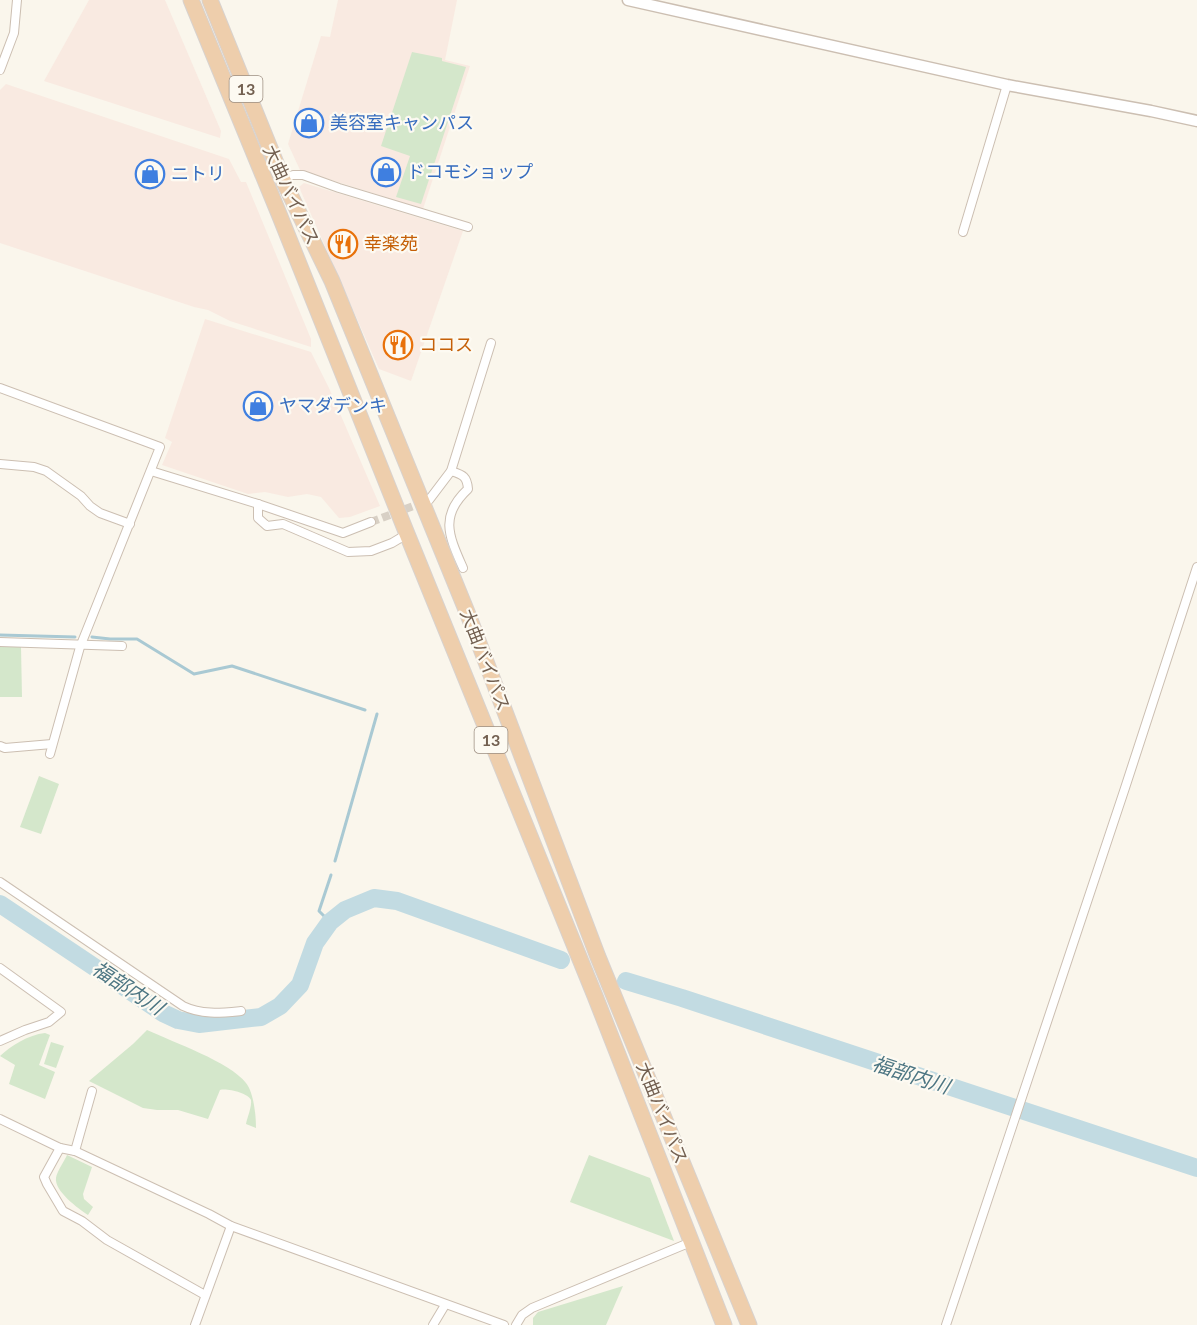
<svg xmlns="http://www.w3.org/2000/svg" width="1197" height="1325" viewBox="0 0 1197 1325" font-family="Lato,'Noto Sans JP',sans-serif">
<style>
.commercial{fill:#f9eae1}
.green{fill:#d4e7cb}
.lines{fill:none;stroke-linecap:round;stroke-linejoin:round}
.stream{stroke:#a9c9d3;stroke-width:3}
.river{stroke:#c2dbe2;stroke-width:18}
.minor-tunnel{stroke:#d8d0c5;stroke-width:8;stroke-dasharray:8 4;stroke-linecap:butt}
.minor-casing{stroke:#ccbfb2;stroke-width:10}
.tertiary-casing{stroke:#ccbfb2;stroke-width:13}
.trunk-casing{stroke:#d8d2ce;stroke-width:17}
.minor{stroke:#fff;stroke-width:8}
.tertiary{stroke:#fff;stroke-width:10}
.trunk{stroke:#eeceac;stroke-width:15}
.labels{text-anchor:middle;stroke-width:4.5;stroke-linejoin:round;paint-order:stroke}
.shield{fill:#fdfaf2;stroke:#9c8e81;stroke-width:1.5}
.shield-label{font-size:16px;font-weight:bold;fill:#736051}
.shop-label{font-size:18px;fill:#366cbe;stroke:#fdfaf2;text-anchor:start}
.street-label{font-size:18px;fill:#736051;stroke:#fdfaf2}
.food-label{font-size:18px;fill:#c56008;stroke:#fdfaf2;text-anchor:start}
.water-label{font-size:20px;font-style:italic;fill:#4d7683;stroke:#fdfaf2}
</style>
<rect width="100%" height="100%" fill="#faf6ec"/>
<!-- commercial -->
<g class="commercial">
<polygon points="89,0 165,0 221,131 220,138 44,81"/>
<polygon points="338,0 457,0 445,60 470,66 423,209 300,170 288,144 321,36 330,37"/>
<polygon points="6,84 229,159 241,182 246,182 311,339 311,347 230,321 208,310 194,307 0,243 0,90"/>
<polygon points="304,183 463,231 411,381 379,369 299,187"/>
<polygon points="205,319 311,352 329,388 380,506 350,517 339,518 321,497 307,494 288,497 265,492 248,494 162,465 172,442 165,438"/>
</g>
<!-- green -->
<g class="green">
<polygon points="412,52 442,58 442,61 466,67 421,204 396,197 410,156 381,146"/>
<polygon points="0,646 21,647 22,697 0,697"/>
<polygon points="39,776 59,784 41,834 20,827"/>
<path d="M147,1030c26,12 83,32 99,53 8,10 10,33 10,45l-10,-4c1,-6 6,-17 5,-24 -3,-7 -24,-12 -31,-10l-12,29 -30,-9h-21l-14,-2 -54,-27 44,-37z"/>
<path d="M45,1033l5,2 -11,30 16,7 -10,27 -36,-15 6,-19 -15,-9c12,-11 28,-21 45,-23z"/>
<polygon points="51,1042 64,1046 56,1068 44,1064"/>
<path d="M67,1155l25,12 -9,27 1,5 9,8 -5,8c-9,-6 -34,-24 -32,-37 1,-7 8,-16 11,-23z"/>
<polygon points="589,1155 650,1178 674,1241 570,1202"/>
<polygon points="623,1286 606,1325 533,1325 533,1318 538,1312"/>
</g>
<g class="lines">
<!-- stream -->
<g class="stream">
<polyline points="0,635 75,637"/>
<polyline points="92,637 110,639 137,639 194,674 232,666 365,710"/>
<polyline points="335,861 377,714"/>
<polyline points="330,922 319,911 331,875"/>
</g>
<!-- river -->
<g class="river">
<polyline points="0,904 163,1013 178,1020 199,1024 261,1017 280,1006 300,985 315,943 330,922 345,910 374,898 397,901 561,960"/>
<polyline points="626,981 682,998 1197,1168"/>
</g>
<!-- minor-tunnel -->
<polyline class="minor-tunnel" points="371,522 424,502"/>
<!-- minor casing -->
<g class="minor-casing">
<g id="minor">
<polyline points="0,70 14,33 17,0"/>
<polyline points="282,178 293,175 303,175 339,188 468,227"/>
<polyline points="963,232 1007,85"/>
<polyline points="0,388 160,447 80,647 50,754"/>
<polyline points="0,464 34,467 46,471 81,496 90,506 100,513 130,524"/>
<polyline points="151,471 258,504 343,533 371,522"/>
<path d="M451,471c12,4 16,5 17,18 -29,27 -19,47 -5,79"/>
<polyline points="429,500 451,471 491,343"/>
<polyline points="258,504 258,518 267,526 283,524 348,552 371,551 392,543 407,534"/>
<polyline points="0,642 122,646"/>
<polyline points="0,746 5,748 52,744"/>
<path d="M0,882l183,124c19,9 37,7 58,5"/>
<polyline points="0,968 61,1012 49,1022 25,1030 0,1041"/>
<polyline points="0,1119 60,1148 75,1151 209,1214 231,1226 504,1325"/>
<polyline points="60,1148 44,1177 47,1184 63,1211 82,1221 107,1240 205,1295"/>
<polyline points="75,1151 92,1091"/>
<polyline points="195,1325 231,1226"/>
<polyline points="433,1325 445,1305"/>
<polyline points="516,1325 522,1315 532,1308 691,1242"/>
<polyline points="946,1325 1125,788 1197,567"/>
</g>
</g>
<!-- tertiary casing -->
<g class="tertiary-casing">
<polyline id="tertiary" points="628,0 1007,85 1151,111 1197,121"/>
</g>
<!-- trunk casing -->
<g class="trunk-casing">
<g id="trunk">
<polyline points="191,0 279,214 407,534 595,996 724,1325"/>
<polyline points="210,0 282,178 332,281 469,617 598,957 749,1325"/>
</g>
</g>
<!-- minor -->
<use href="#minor" class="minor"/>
<!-- tertiary -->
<use href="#tertiary" class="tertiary"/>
<!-- trunk -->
<use href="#trunk" class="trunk"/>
</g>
<!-- icons -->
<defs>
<g id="shop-ring" transform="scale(1.5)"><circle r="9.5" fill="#fdfaf2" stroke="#3f7fe0" stroke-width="1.5"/><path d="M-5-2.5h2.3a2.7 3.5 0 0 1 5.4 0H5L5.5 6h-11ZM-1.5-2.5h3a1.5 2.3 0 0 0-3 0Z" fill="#3f7fe0"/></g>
<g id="restaurant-ring" transform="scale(1.5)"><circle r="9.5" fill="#fdfaf2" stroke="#e8710a" stroke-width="1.5"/><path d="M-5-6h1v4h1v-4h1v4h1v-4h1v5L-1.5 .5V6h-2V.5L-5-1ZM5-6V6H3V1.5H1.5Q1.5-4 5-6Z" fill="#e8710a"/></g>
</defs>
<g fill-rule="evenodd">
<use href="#shop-ring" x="309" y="123"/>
<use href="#shop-ring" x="386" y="172"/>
<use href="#shop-ring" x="150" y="174"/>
<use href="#restaurant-ring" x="343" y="244"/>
<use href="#restaurant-ring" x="398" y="345"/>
<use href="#shop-ring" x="258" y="406"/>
</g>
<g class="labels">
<!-- shield labels -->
<g class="shield">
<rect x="229.5" y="76" width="33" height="26" rx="4.5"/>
<rect x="474.5" y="727" width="33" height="26" rx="4.5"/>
</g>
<g class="shield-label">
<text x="246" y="95">13</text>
<text x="491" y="746">13</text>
</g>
<!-- shop labels -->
<g class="shop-label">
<text x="330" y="129">美容室キャンパス</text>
<text x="407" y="178">ドコモショップ</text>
<text x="171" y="180">ニトリ</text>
<text x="279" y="412">ヤマダデンキ</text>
</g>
<!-- street labels -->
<g class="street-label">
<text transform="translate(291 195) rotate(65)" y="6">大曲バイパス</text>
<text transform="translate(485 660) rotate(69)" y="6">大曲バイパス</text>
<text transform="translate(662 1113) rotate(68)" y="6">大曲バイパス</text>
</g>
<!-- food labels -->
<g class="food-label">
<text x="364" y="250">幸楽苑</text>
<text x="419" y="351">ココス</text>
</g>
<!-- water labels -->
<g class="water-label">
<text transform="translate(128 988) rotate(33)" y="7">福部内川</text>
<text transform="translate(911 1075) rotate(18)" y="7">福部内川</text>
</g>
</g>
</svg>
